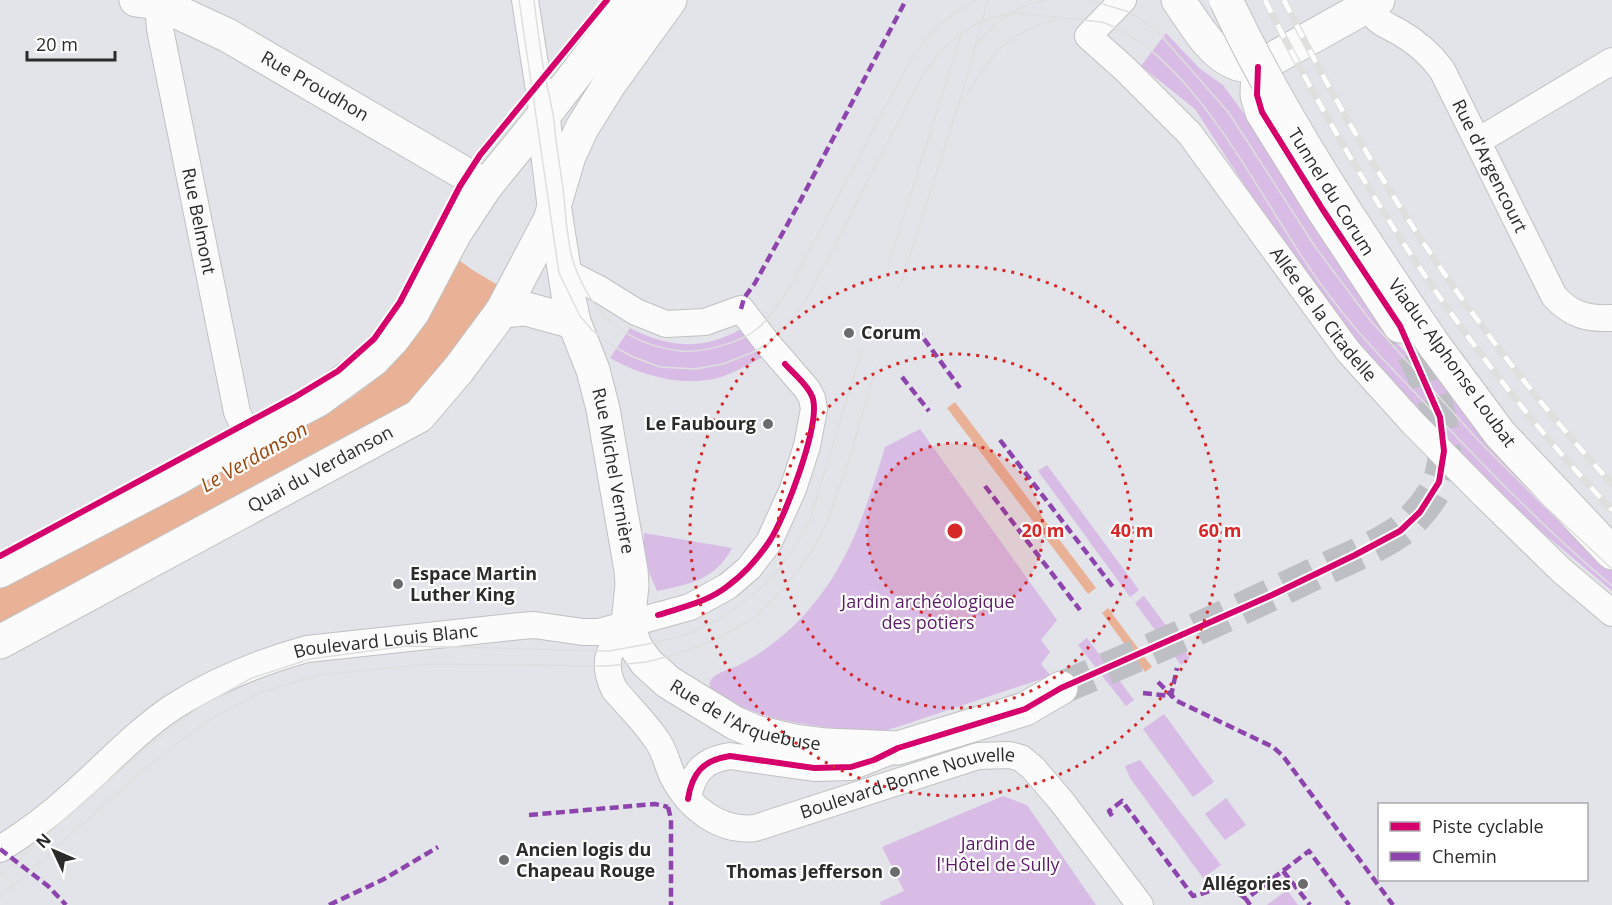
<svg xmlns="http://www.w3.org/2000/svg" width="1612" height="905" viewBox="0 0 1612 905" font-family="'Open Sans',sans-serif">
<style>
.green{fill:#d8bce6}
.water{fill:#e9b297}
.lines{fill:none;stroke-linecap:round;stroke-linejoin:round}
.secondary-tunnel{stroke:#bdbfc4;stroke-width:33;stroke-dasharray:33 16;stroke-linecap:butt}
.street-casing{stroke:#c0c1c1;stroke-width:28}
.secondary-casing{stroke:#c0c1c1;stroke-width:35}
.street{stroke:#fbfbfc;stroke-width:26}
.secondary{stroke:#fbfbfc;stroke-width:33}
.tram{stroke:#dfdfde;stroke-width:1.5}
.rail-casing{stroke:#dfdfde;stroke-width:7}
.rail{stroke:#fff;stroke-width:4.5;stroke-dasharray:14;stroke-linecap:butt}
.secondary-bridge-casing{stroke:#c0c1c1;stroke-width:35;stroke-linecap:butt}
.secondary-bridge{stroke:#fbfbfc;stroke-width:33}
.quiet{stroke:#8e44ad;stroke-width:4.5;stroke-dasharray:9 4.5;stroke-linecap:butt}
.cycleway-casing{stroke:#fff;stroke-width:10}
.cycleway{stroke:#d6006c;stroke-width:6}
.ring{fill:none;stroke:#d62828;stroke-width:3;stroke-dasharray:3 6}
.poi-dot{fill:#6b6c6e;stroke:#fff;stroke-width:2}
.labels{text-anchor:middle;stroke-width:4.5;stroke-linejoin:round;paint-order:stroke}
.street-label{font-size:18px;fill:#2b2b2b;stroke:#fff}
.poi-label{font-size:18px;font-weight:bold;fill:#2b2b2b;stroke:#fff;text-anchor:start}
.park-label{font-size:18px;fill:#5d1c68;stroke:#fff}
.water-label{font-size:20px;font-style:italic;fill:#9a4a11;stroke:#fff}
.centre{fill:#d62828;stroke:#fff;stroke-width:3}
.ring-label{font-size:18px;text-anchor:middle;font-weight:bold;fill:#d62828;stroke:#fff;stroke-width:4.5;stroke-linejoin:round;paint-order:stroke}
</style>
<rect width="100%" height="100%" fill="#e2e4ea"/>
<!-- green -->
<g class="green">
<polygon points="1166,33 1199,68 1223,85 1245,115 1376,320 1416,364 1432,353 1612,557 1612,591 1522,515 1392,384 1351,338 1292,258 1195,109 1141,66"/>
<path d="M630,328c40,20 73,23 113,0l20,29c-14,7 -27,15 -42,20 -37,11 -79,-1 -111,-19z"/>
<path d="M920,429l137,191 -16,20 9,12 -9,12 10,12c-43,14 -87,29 -130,43 -14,5 -43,15 -57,15 -9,0 -18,-4 -27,-5 -39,-6 -70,-9 -105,-27 -7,-4 -25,-10 -22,-20 3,-9 19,-12 27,-16 25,-12 50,-32 68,-52 44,-48 62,-107 80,-167z"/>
<polygon points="1047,465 1139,590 1130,597 1038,471"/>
<path d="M644,533l88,15c-17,32 -42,36 -75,43l-14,-33z"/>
<polygon points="1144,596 1190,658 1181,665 1135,603"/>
<polygon points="1087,638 1134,700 1126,706 1078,645"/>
<polygon points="1164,714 1214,782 1193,797 1143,729"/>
<polygon points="1140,760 1221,865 1203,878 1130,778 1125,766"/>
<polygon points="1003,796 1027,805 1096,905 881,905 880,902 904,891 882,847"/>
<polygon points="1226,798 1246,825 1225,840 1205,814"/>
<polygon points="1287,890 1298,905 1267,905"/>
</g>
<!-- water -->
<g class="water">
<polygon points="459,260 471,269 501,287 422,392 388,419 0,632 0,589 324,416 354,396 375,380 402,352"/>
<polygon points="955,402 1096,588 1088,594 947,408"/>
<polygon points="1108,608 1152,667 1145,672 1102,613"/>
</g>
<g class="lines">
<!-- secondary-tunnel -->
<path class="secondary-tunnel" d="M1061,688c84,-35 167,-72 249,-112 29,-14 64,-27 90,-45 13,-10 34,-34 39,-50 19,-53 -18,-108 -39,-155"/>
<!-- street casing -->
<g class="street-casing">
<g id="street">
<polyline points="525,0 543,116"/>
<path id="s1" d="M1123,0l-35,36 37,33 65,65 158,217 65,72 71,72 77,75 51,43"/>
<path id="s2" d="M1367,0c7,22 14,22 32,32 16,9 32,23 43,38l112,226c17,19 33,23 58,22"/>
<path id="s3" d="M158,3l2,26 77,383 6,13 7,11"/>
<polyline points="1478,141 1612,61"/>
<path id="s4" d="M628,624c-17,24 -28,35 -14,65 13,16 30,32 42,50 9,11 11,26 17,38 16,31 47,55 82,51l223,-72 31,-1 12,3 12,10 29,34 78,103"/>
<path d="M688,799c4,-26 15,-39 42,-43l84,12 37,-1 45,-18"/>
<path id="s5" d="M0,849c26,-16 50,-34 73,-55 33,-29 64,-63 100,-87 42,-27 87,-45 134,-58l214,-23 13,-1 49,7h16l91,-25 38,-21 21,-18 20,-26 24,-53 14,-43 7,-37 -2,-11 -5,-9 -39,-45 -27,-35 -36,13 -39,2 -30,-12 -37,-23 -33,-17"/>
</g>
</g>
<!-- secondary casing -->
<g class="secondary-casing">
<g id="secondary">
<path id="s6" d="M136,0l22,3 69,32 259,151"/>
<path d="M1178,0c16,22 31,52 57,63 7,3 16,3 23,4l120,-67"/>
<polyline points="1258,67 1257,95 1262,112 1323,210 1400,326"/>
<path id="s7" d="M543,116l11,89 14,89 6,28 19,48 10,39 28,161 1,15 -4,39 7,22 11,16 22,20 67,41 21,9 39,9 31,4 72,3 127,-39 36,-21"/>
<polyline points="502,311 526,309 574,322"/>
<polyline points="1434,345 1500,434 1612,553"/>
<polyline points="0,571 176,479 250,436 318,400 373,360 392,340 413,312 455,233 486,186 552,105 633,0"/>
<path id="s8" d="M0,642l419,-226 40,-47 43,-58 48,-91 19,-64 13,-28 28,-45 60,-83"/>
</g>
</g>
<!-- street -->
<use href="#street" class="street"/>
<!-- secondary -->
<use href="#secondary" class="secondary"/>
<!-- tram -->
<g class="tram">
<path d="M519,0l40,273 21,43 12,14 16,13 23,13 29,11 35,2 28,-5 28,-11 17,-9 27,-29 15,-22 113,-219 20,-25 19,-16 20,-12 9,-3 22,-5 89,9c81,28 141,143 185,211 18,30 38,58 60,85 24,30 51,57 77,84 59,64 121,127 188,184"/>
<path d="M534,0c3,25 6,51 11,76 3,15 7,30 9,45 2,23 6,45 9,68 3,24 3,48 10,72 17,52 53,84 108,90 22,2 60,-8 77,-23 14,-11 23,-29 33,-43l118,-222c17,-27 39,-50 68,-63"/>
<polyline points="1089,0 1126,11 1138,17 1158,32 1229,113 1316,248 1370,320 1478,440 1537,499 1612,569"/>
<path d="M978,44c15,-22 43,-40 69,-44"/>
<path d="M967,95c23,-40 41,-63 88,-75"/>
<polyline points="888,266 962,32"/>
<polyline points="901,283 965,84 988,0"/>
<polyline points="0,876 143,750 198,708 252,678 310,659 407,646 609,651 648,644 689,634 721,618 752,596 776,573 797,543 811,517 862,349"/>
<polyline points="0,897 154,761 209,720 259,693 318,675 431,664 607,666 646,662 678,654 719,638 755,617 784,588 811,553 827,522 849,460 876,367"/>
</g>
<!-- rail casing -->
<g class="rail-casing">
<g id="rail">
<path d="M1265,0c92,184 205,360 347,510"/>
<path d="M1284,0c86,175 196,340 328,484"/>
</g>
</g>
<!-- rail -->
<use href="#rail" class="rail"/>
<!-- secondary-bridge casing -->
<g class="secondary-bridge-casing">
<path id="secondary-bridge" d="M1226,0c57,122 133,234 208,345"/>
</g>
<!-- secondary-bridge -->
<use href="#secondary-bridge" class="secondary-bridge"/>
<!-- quiet -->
<g class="quiet">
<polyline points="741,309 744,298 755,283 797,207 906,0"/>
<polyline points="916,328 960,388"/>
<polyline points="902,377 929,411"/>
<polyline points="1000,440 1113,587"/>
<polyline points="985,486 1080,610"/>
<polyline points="1158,682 1177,701 1273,747 1283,756 1393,905"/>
<polyline points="1143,693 1171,696 1177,668"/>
<polyline points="668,807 671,819 671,905"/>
<polyline points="529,815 655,804 668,807"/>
<path d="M1112,816l-3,-5 13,-10 71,95c26,-6 29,-17 53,3"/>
<polyline points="0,849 48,886 66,905"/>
<polyline points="1283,871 1310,905"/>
<polyline points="329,905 384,879 438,847"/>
<polyline points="1250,905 1246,899 1309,851 1349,905"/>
</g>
<!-- cycleway casing -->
<g class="cycleway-casing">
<g id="cycleway">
<polyline points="0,556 295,397 338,371 374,339 400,302 460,186 480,155 607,0"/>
<path d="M658,615c25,-8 50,-13 71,-30 16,-12 29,-27 40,-43 16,-24 51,-116 44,-143 -4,-13 -19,-25 -28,-35"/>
<path d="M688,799c4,-26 15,-39 42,-43l84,12 37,-1 23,-7 24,-12 127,-39 36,-21 211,-93 83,-40 45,-24 20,-19 19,-30 5,-31 -4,-34 -40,-91 -77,-116 -61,-98 -5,-17 1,-28"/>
</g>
</g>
<!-- cycleway -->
<use href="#cycleway" class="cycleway"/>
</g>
<!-- distance rings -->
<circle cx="955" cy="531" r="88" fill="#d62828" fill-opacity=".12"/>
<g class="ring">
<circle cx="955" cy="531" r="88"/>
<circle cx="955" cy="531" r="177"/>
<circle cx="955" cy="531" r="265"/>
</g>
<!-- markers -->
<g class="poi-dot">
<circle cx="849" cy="333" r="6"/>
<circle cx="768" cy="424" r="6"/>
<circle cx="398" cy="584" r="6"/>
<circle cx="504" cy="860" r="6"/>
<circle cx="895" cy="872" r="6"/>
<circle cx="1303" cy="884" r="6"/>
</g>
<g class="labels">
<!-- street labels -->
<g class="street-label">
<text dy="6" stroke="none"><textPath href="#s6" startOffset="200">Rue Proudhon</textPath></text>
<text dy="6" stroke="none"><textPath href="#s2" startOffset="212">Rue d'Argencourt</textPath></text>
<text transform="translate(1331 192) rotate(58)" y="6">Tunnel du Corum</text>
<text dy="6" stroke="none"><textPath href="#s3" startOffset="222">Rue Belmont</textPath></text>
<text dy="6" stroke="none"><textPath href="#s1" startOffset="416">Allée de la Citadelle</textPath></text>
<text transform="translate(1452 363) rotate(54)" y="6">Viaduc Alphonse Loubat</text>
<text dy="6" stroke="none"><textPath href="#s8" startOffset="364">Quai du Verdanson</textPath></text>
<text dy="6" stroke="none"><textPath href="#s7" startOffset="363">Rue Michel Vernière</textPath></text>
<text dy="6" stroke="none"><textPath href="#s5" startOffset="450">Boulevard Louis Blanc</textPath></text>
<text dy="6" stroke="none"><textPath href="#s7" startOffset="676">Rue de l'Arquebuse</textPath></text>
<text dy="6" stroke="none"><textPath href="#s4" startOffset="441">Boulevard Bonne Nouvelle</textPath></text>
</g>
<!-- poi labels -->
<g class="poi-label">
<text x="861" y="339">Corum</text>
<text x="756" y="430" text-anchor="end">Le Faubourg</text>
<text x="410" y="580">Espace Martin<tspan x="410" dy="21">Luther King</tspan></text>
<text x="516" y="856">Ancien logis du<tspan x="516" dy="21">Chapeau Rouge</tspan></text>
<text x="883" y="878" text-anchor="end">Thomas Jefferson</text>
<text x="1291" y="890" text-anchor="end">Allégories</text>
</g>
<!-- park labels -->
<g class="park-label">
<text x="928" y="608">Jardin archéologique<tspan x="928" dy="21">des potiers</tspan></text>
<text x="998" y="850">Jardin de<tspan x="998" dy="21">l'Hôtel de Sully</tspan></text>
</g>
<!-- water labels -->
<g class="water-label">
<text transform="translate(254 457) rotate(-30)" y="7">Le Verdanson</text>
</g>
</g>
<circle cx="955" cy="531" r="9" class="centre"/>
<g class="ring-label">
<text x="1043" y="537">20 m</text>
<text x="1132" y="537">40 m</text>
<text x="1220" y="537">60 m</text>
</g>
<!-- legend -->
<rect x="1378" y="803" width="210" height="78" fill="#ffffff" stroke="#aaaaaa" stroke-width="1.5"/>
<rect x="1390" y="822" width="30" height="9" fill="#d6006c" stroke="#aaaaaa" stroke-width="1.5"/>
<text x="1432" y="833" font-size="18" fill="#2b2b2b">Piste cyclable</text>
<rect x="1390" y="852" width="30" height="9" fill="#8e44ad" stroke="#aaaaaa" stroke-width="1.5"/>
<text x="1432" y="863" font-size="18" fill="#2b2b2b">Chemin</text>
<!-- north arrow -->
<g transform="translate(54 851) rotate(314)" stroke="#ffffff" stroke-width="4.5" paint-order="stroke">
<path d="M0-4.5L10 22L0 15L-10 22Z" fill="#2b2b2b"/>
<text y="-9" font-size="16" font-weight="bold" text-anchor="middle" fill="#2b2b2b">N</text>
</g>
<!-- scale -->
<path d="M27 51v9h88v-9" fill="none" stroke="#2b2b2b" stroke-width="3"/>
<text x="36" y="51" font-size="18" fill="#2b2b2b" stroke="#ffffff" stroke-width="4.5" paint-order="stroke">20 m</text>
</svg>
